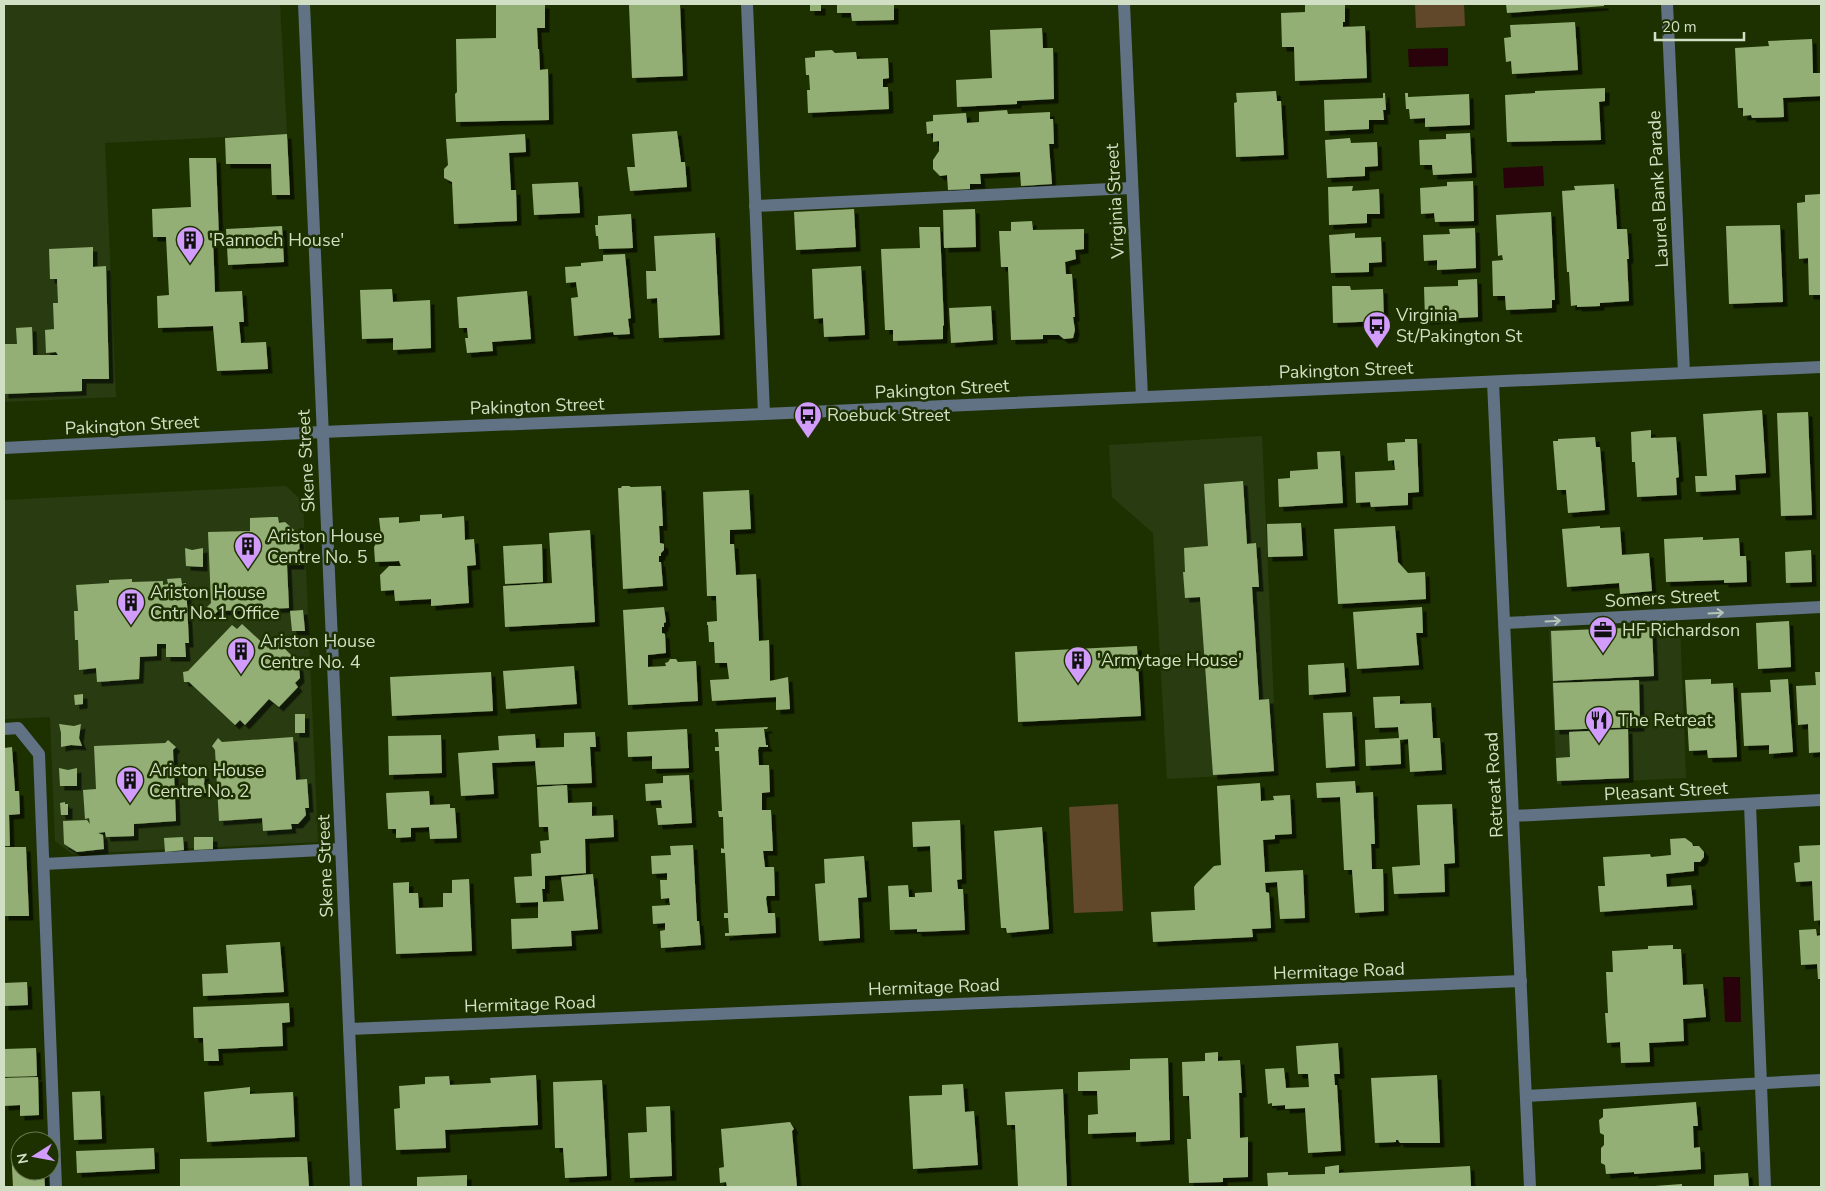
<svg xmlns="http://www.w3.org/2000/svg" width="1825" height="1191" viewBox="0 0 1825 1191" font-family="'Nunito Sans',sans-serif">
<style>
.built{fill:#293c11}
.green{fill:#61482b}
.water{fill:#29020c}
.building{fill:#93af75;filter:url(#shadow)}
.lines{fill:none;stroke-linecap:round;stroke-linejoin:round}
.minor{stroke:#617284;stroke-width:12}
.oneway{stroke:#b5c4b4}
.labels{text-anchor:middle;stroke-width:5;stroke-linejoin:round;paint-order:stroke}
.street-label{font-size:18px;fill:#d1dfc4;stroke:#1d3100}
.poi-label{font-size:18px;fill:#d1dfc4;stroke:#1d3100;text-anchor:start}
</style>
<defs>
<filter id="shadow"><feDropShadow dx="4.5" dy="4.5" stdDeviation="0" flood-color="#0009"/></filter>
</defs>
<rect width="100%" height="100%" fill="#1d3100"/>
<!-- built -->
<g class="built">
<polygon points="4,4 280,4 287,134 105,143 116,397 4,402"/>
<polygon points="1262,436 1277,773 1167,779 1153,533 1112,497 1109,445"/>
<polygon points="286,486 303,502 318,842 72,854 55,841 50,717 4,719 4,500"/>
<polygon points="1680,625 1686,778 1557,784 1549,630"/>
</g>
<!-- green -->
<g class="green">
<polygon points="1415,4 1464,4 1465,26 1416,28"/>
<polygon points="1118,804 1123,911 1074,913 1069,807"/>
</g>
<!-- water -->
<g class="water">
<polygon points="1448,48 1448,66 1409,67 1408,49"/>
<polygon points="1543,166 1544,186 1504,188 1503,168"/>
<polygon points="1723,977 1740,977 1741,1022 1725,1022"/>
</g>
<!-- building -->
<g class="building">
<polygon points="496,4 545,4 545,28 537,28 538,49 539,49 540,70 548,69 549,120 456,122 455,94 457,92 456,39 496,38"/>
<polygon points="652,4 680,4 683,76 632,78 629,5"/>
<rect x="810" y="4" width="11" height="7"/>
<polygon points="837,4 894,4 894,20 852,21 851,13 837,13"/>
<polygon points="1305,4 1345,4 1345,22 1343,22 1343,27 1365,26 1367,78 1295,81 1294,47 1282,47 1281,13 1305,12"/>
<polygon points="1506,4 1604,4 1604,6 1507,13"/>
<polygon points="1575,22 1578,70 1512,74 1511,61 1506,62 1504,38 1511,37 1510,25"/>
<polygon points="1042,28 1043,48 1053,48 1054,99 1017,101 1017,104 957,107 956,80 992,78 990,30"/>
<polygon points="1812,39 1813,73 1820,73 1821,96 1783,98 1784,117 1752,118 1751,115 1743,116 1743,108 1738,108 1735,48 1769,46 1768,41"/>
<polygon points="832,50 835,53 856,52 857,59 888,58 889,78 883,79 883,87 888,87 889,109 808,113 807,90 810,90 809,75 806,75 805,58 815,57 815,51"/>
<polygon points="1605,88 1605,101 1599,102 1601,140 1507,142 1505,95 1535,93 1535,91"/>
<polygon points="1276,91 1277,101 1281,101 1284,155 1236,157 1234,103 1237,102 1236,93"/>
<polygon points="1383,93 1385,93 1386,110 1383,110 1384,120 1369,120 1369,129 1325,131 1324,100 1383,98"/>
<polygon points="1405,93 1408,93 1408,97 1469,94 1470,125 1425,127 1425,118 1410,119 1409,109 1406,109"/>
<polygon points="1007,110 1008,114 1050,112 1050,119 1053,119 1054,144 1049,144 1052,184 1021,186 1020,172 980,174 981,184 970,184 970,189 948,190 947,175 940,176 933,169 933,160 939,151 939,141 933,142 933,133 927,134 926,122 933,121 933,115 966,113 967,123 979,122 979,112"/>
<polygon points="677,131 681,162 685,162 687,187 630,191 627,167 635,167 632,134"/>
<polygon points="1470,133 1472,173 1433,175 1432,165 1420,165 1419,140 1446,139 1446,134"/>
<polygon points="287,134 290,195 272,195 271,164 226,164 225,138"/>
<polygon points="525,134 526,152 509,153 511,190 516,190 517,221 454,224 452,182 444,178 444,169 448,165 446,139"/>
<polygon points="1350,138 1351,143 1377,142 1378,166 1365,167 1365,176 1327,178 1325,140"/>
<polygon points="189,158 216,158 219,237 213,238 215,292 242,291 244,322 239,322 241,343 266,342 268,369 217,371 213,326 158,328 157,296 169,295 166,237 153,237 152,209 191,207"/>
<polygon points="1473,181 1474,221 1435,222 1434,213 1421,214 1420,188 1447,186 1447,182"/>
<polygon points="578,182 580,213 534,215 532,184"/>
<polygon points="1614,184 1617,229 1627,229 1629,259 1627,259 1629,301 1600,303 1600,306 1577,307 1577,305 1571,306 1569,272 1567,272 1562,191 1575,190 1574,186"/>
<polygon points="1353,186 1352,191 1379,189 1380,214 1367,214 1367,223 1329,225 1328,187"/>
<polygon points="1821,194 1821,295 1809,295 1808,258 1799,259 1797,203 1805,202 1805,195"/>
<polygon points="854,209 856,247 796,250 794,212"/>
<polygon points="975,209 976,247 944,248 943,210"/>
<polygon points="1551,212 1555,300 1552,300 1552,308 1506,310 1505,296 1493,296 1492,261 1503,260 1502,255 1498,256 1496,215"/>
<polygon points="631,214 633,248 599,249 598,236 596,236 595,225 598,225 598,216"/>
<polygon points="1032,221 1033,230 1084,229 1084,249 1075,250 1076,259 1065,262 1066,274 1072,274 1075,317 1073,317 1075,330 1073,338 1064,339 1059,335 1043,335 1043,339 1011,340 1008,267 1001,267 999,231 1011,231 1011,222"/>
<polygon points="1780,225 1783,302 1729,304 1726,226"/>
<polygon points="282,226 284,262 228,265 226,229"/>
<polygon points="919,227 940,227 944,325 943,326 943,339 893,341 893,330 885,330 881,249 920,248"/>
<polygon points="1475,228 1476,268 1437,270 1437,260 1424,261 1423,235 1450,234 1449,229"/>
<polygon points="715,233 720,335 659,338 657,298 647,299 646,271 656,271 654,236"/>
<polygon points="1355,233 1355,238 1381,237 1382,262 1369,263 1369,272 1331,273 1329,235"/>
<polygon points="93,247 93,267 106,266 109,379 82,379 82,391 4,394 4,344 17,344 16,328 32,327 33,355 58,355 56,352 46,353 45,330 54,329 53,303 58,303 57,279 50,279 49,249"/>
<polygon points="625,254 631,318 628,319 630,334 614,335 613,332 574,336 571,298 578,297 576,282 566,283 565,267 581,266 581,263 603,261 603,255"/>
<polygon points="861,266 865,335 824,337 823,318 814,319 812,269"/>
<polygon points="1477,279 1478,317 1425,320 1424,287 1458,286 1458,280"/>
<polygon points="1332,286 1350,286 1351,290 1383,289 1384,321 1333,323"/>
<polygon points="392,289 393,302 430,300 431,348 393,350 393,338 362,339 360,290"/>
<polygon points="527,291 531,339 492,342 493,351 467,353 465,338 468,338 467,328 459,328 457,297"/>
<polygon points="991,306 993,340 951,343 949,308"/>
<polygon points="1762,410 1766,473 1735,475 1736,490 1696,492 1695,476 1707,476 1703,414"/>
<polygon points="1808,412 1812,515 1781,516 1777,413"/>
<polygon points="1651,430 1651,438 1676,437 1679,477 1676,478 1677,495 1637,497 1635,462 1632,462 1631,432"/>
<polygon points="1595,437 1596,447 1600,447 1605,510 1568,513 1566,490 1557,490 1553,441 1558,441 1558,439"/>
<polygon points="1405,439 1417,439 1419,492 1408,493 1408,505 1371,507 1370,502 1356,503 1355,472 1395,470 1394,460 1388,461 1387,443 1405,442"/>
<polygon points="1340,451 1343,503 1279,507 1278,479 1290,478 1290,471 1318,469 1317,452"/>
<polygon points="1243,481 1247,544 1256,543 1259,587 1252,587 1259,700 1269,699 1274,771 1213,775 1200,597 1185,598 1183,572 1185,572 1184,548 1208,546 1204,484"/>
<polygon points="622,486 629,486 631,487 661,486 663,526 659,526 660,543 664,544 664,550 661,553 661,556 659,556 659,562 661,562 663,586 623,589 618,488 621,488"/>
<polygon points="749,490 751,529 730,530 730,544 734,544 736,575 756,574 759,641 769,640 770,681 788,677 790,709 776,710 776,697 712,701 710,680 729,679 727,663 715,663 714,642 709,642 708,625 707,625 707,622 717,621 716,596 707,596 703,492"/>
<polygon points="442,514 442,518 464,516 465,540 474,539 476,565 467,566 469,603 431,606 431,599 395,601 394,590 381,591 380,575 389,566 401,566 399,561 375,562 374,547 381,535 379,518 399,517 399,523 420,521 420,515"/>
<polygon points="272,517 278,517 279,523 285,522 294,530 294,537 299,536 300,565 287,565 289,608 218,611 215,614 207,607 211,603 208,532 250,531 250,518"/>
<polygon points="1301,523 1303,556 1268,557 1267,524"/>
<polygon points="1395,526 1398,562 1408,573 1425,572 1426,599 1338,604 1334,529"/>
<polygon points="1600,526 1600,528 1620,527 1622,555 1649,553 1652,591 1620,594 1619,583 1567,587 1562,529"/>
<polygon points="590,530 595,622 505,627 503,586 552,583 549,533"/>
<polygon points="1703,537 1703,540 1739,538 1740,556 1746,556 1747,582 1724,583 1724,580 1666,582 1664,539"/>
<polygon points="542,544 543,582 505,584 503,546"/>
<polygon points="185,548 192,550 203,548 203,567 186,566"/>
<polygon points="1811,550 1812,582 1786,583 1785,552"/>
<polygon points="181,578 182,584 186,583 189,643 185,643 186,657 166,657 166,644 157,644 157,656 140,657 139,679 97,682 96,668 79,670 78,640 75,640 74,611 78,611 76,585 109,583 109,580 132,579 132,582 163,581 163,585 168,584 167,579"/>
<polygon points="664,607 666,622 664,623 664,627 662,627 662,633 665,634 666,653 648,655 648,667 666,666 665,663 668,662 670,659 676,659 678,662 696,661 698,701 628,705 623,610"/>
<polygon points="1422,607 1423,633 1416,633 1419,665 1357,669 1353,612"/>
<polygon points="303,610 305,631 292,631 290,611"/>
<polygon points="1789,621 1791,667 1758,669 1756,623"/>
<polygon points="242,624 268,648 276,640 296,660 294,662 299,667 300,678 295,683 298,687 279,707 269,699 245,725 240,720 235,725 189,682 184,682 183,672 188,671 232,625 237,629"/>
<polygon points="1652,627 1654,676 1553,681 1551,631"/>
<polygon points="1137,646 1141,716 1018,722 1015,652"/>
<polygon points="1344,663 1346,692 1309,695 1308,665"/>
<polygon points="574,666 577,704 506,709 503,671"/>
<polygon points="491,672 493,711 392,716 390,677"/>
<polygon points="1815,672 1821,672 1821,752 1809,753 1808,724 1798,725 1796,686 1816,685"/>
<polygon points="1711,679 1711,684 1733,683 1737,757 1708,758 1707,750 1689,751 1685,680"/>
<polygon points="1788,679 1793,752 1769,754 1769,745 1744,746 1741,693 1771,692 1770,680"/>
<polygon points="1639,680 1640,727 1555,730 1553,683"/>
<polygon points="83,694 83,704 75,705 74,695"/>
<polygon points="1400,696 1400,704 1431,703 1433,738 1440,738 1442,770 1410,772 1408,739 1400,740 1401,764 1366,766 1365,740 1399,738 1398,727 1375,728 1373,697"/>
<polygon points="1352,712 1355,766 1326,768 1323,713"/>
<rect x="295" y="714" width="10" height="19"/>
<polygon points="59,724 74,726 81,724 79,738 82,746 71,745 61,747 61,733"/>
<polygon points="768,727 767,729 764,729 766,745 768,745 768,747 759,747 758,750 759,765 769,765 770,792 762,793 762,810 771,810 773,851 763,851 765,867 774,867 775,896 767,896 766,898 768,913 775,913 776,933 725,936 725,933 729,933 728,918 724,918 724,913 728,913 725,853 721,853 721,848 724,849 723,817 719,817 718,811 722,811 719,751 715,751 715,747 719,747 718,732 715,732 715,729"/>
<polygon points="687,729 689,768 652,769 652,756 628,757 627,732"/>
<polygon points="1628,729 1629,778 1557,781 1556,758 1570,757 1569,732"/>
<polygon points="595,732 596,747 590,747 592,783 537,785 535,761 492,763 494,794 461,796 458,753 499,750 498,736 535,734 536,748 564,747 564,733"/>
<polygon points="441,735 442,773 389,775 388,736"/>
<polygon points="293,737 296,780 307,779 309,808 305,808 306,815 298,824 291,824 292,829 263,831 262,818 219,821 215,750 212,746 218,738 222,742"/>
<polygon points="168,740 176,747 173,750 176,821 134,824 134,836 106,837 105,832 98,833 103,835 104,849 77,852 64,844 63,821 87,820 90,824 89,818 85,819 83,790 96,789 94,746 165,743"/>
<polygon points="12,747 15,791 19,791 20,814 9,815 10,846 4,846 4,748"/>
<polygon points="59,768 68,770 77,768 77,786 60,786"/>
<polygon points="188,774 198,775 205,774 204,784 206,793 188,792"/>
<polygon points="689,775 692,823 658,825 656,808 662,808 661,800 646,801 645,784 663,783 663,776"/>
<polygon points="1355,781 1356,793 1373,792 1375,844 1371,844 1372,869 1383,869 1384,911 1355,913 1352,870 1344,870 1340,797 1317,798 1316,783"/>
<polygon points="1260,783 1261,801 1274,800 1273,796 1290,795 1292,834 1275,835 1275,839 1263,840 1265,872 1303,870 1305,918 1280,919 1277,882 1265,883 1266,892 1269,893 1271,928 1252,929 1253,937 1153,942 1151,912 1195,910 1194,887 1196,884 1214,866 1221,865 1217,786"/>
<polygon points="567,785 568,803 592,802 592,816 613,815 614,837 585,839 586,873 545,876 545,889 542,889 543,902 564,901 561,877 593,874 598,929 571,931 572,946 512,949 511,919 538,918 538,902 516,903 514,877 532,876 531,854 541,853 540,841 549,840 548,827 539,827 537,787"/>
<polygon points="429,791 430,805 450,804 450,808 455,808 457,838 430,839 429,827 411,828 411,837 396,838 396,829 388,829 386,793"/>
<polygon points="65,802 65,804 68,804 68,815 61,815 60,803"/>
<polygon points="1452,804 1455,863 1444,864 1445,892 1394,894 1392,867 1420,865 1417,805"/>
<polygon points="960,820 962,879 957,880 958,889 963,889 965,930 917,932 917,929 890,930 888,886 908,885 909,897 915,897 915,893 932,892 930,846 913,847 912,822"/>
<polygon points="1042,827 1049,929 1007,933 1006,928 1001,928 994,831"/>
<polygon points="183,837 184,850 165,852 164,838"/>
<polygon points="194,837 213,837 213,849 194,850"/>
<polygon points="1685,838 1692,843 1693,846 1699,846 1704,852 1704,857 1700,862 1694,862 1694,871 1666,874 1667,887 1691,885 1693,905 1600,912 1598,886 1605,886 1603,857 1650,854 1651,857 1671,855 1670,839"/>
<polygon points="693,845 697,921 699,921 701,945 661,948 660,931 665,930 665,923 653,924 652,906 670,905 669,898 661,899 660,880 667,880 667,873 652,874 651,856 671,855 670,846"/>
<polygon points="1821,845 1821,920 1814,921 1812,881 1796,882 1794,863 1800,862 1799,846"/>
<polygon points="4,847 26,847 29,916 4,916"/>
<polygon points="864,856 867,897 858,898 860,938 819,941 815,884 825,883 824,859"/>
<polygon points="469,879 472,951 396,954 393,883 409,882 409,893 418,893 419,908 443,907 443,893 452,893 452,880"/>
<polygon points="1816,929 1817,936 1821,935 1821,979 1818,979 1817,964 1801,965 1799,930"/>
<polygon points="280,942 284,992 203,996 202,974 228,973 226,945"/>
<polygon points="1673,945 1673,949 1681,949 1683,985 1703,984 1706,1017 1683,1019 1684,1041 1649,1043 1650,1062 1621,1063 1620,1042 1607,1043 1605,1013 1608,1013 1606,972 1613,972 1612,951 1648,949 1648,946"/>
<polygon points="27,982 28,1005 4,1006 4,983"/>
<polygon points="289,1003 290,1022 282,1023 283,1046 218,1049 219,1061 204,1061 203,1038 194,1038 193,1007"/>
<polygon points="1338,1043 1340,1074 1334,1074 1335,1085 1337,1085 1341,1151 1308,1153 1305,1108 1285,1109 1285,1105 1272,1106 1272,1103 1268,1104 1265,1069 1284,1068 1286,1088 1309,1087 1308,1074 1298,1074 1296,1046"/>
<polygon points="36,1048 37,1076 4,1077 4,1049"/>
<polygon points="1218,1052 1218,1061 1240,1060 1242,1093 1239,1093 1240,1138 1248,1137 1248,1177 1223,1178 1223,1182 1189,1183 1187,1139 1191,1139 1189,1096 1183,1096 1182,1062 1205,1061 1205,1053"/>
<polygon points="1168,1058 1170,1140 1136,1142 1136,1132 1088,1134 1088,1115 1098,1114 1097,1091 1078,1091 1078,1072 1130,1070 1130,1059"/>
<polygon points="536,1075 538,1125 445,1130 446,1148 396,1150 394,1109 400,1108 399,1086 425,1084 425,1077 449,1076 450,1085 491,1083 490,1078"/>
<polygon points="1437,1075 1440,1143 1400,1143 1398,1140 1396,1140 1396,1142 1375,1143 1371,1078"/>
<polygon points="38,1077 39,1115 20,1116 20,1105 4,1106 4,1078"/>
<polygon points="602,1080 607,1176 565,1178 563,1148 555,1148 553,1082"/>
<polygon points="963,1084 965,1112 974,1111 978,1165 913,1169 909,1096 942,1095 942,1085"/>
<polygon points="250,1087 250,1094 293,1092 295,1137 207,1142 204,1092"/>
<polygon points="1063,1089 1067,1187 1018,1187 1015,1125 1007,1125 1005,1092"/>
<polygon points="100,1091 102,1139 74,1140 72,1092"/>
<polygon points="1696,1102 1698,1126 1693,1126 1694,1148 1700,1147 1701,1169 1634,1174 1634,1172 1606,1174 1605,1165 1601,1163 1601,1148 1604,1145 1604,1135 1600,1133 1599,1120 1603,1117 1603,1109"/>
<polygon points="670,1106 672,1176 630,1178 628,1133 647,1132 646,1107"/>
<polygon points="790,1122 794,1129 792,1131 797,1187 727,1187 726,1182 720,1183 719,1168 724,1167 721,1129"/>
<polygon points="154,1148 155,1169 77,1173 76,1151"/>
<polygon points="11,1149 20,1149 20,1171 44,1171 45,1187 13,1187"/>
<polygon points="299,1157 307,1157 309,1187 180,1187 180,1159"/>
<polygon points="1339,1165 1339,1173 1470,1166 1471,1187 1268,1187 1267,1173 1288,1172 1288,1175 1325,1174 1325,1167"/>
<polygon points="1748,1173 1749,1187 1714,1187 1714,1175"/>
<polygon points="467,1175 467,1187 417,1187 417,1177"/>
<polygon points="1682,1184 1682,1187 1655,1187 1655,1186"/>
</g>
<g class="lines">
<!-- minor -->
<g class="minor">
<polyline points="304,4 356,1187"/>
<polyline points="747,4 764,414"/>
<polyline points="1124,4 1142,397"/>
<polyline points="1667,4 1684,373"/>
<polyline points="755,206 1132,188"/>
<polyline points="1493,382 1530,1187"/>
<polyline points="4,448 322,432 764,414 1821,367"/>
<polyline points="1505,623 1821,607"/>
<polyline points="4,729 18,728 39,754 56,1187"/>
<polyline points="1750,804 1765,1187"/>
<polyline points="1513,816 1821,800"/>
<polyline points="44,864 341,849"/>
<polyline points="349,1029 1521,981"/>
<polyline points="1526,1096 1821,1080"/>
</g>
</g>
<!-- one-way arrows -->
<defs><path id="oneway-shaft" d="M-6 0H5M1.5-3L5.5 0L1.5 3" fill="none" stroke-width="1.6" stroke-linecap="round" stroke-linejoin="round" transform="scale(1.25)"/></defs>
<g class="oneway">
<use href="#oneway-shaft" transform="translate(1716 613) rotate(-3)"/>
<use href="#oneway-shaft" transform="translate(1553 621) rotate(-3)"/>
</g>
<!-- icons -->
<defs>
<g id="building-pin" transform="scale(1.4375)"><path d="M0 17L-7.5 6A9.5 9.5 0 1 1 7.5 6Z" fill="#d29cfd" stroke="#1d3100"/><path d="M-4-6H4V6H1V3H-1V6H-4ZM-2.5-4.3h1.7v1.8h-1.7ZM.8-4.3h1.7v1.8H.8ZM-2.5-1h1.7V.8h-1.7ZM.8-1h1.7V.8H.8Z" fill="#111"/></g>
<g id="bus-pin" transform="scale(1.4375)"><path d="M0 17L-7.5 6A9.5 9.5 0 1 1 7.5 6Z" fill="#d29cfd" stroke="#1d3100"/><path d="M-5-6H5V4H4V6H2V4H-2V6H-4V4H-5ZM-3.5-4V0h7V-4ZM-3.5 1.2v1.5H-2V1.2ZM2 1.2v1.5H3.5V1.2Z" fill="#111"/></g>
<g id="office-pin" transform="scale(1.4375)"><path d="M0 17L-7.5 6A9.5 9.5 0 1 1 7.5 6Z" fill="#d29cfd" stroke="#1d3100"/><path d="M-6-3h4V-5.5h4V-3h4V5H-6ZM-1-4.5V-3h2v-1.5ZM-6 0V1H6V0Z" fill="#111"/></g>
<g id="restaurant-pin" transform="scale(1.4375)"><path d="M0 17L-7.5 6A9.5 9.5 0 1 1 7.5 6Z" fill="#d29cfd" stroke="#1d3100"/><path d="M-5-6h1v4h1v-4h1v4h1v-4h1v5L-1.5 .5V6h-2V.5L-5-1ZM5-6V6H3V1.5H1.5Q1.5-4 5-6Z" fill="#111"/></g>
</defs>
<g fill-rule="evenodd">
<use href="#building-pin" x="190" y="240"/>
<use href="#bus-pin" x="1377" y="325"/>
<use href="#bus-pin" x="808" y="415"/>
<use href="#building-pin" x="248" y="546"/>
<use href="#building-pin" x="131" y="602"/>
<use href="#office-pin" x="1603" y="630"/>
<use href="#building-pin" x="241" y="651"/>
<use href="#building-pin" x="1078" y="660"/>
<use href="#restaurant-pin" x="1599" y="720"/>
<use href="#building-pin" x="130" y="780"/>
</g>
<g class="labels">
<!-- street labels -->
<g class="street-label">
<text transform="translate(1658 189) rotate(-93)" y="6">Laurel Bank Parade</text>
<text transform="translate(1115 201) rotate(-93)" y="6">Virginia Street</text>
<text transform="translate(1346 370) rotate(-2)" y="6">Pakington Street</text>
<text transform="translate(942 389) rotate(-3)" y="6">Pakington Street</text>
<text transform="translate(537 406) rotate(-2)" y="6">Pakington Street</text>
<text transform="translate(132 425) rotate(-3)" y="6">Pakington Street</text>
<text transform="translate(306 461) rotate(-93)" y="6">Skene Street</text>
<text transform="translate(1662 598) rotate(-3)" y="6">Somers Street</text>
<text transform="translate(1494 785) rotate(-93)" y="6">Retreat Road</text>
<text transform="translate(1666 791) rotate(-3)" y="6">Pleasant Street</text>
<text transform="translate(325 866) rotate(-92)" y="6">Skene Street</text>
<text transform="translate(1339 971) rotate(-2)" y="6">Hermitage Road</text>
<text transform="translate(934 987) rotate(-2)" y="6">Hermitage Road</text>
<text transform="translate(530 1004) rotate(-2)" y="6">Hermitage Road</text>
</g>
<!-- poi labels -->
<g class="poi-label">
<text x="209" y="246">'Rannoch House'</text>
<text x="1396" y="321">Virginia<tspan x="1396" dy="21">St/Pakington St</tspan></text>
<text x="827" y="421">Roebuck Street</text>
<text x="267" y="542">Ariston House<tspan x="267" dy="21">Centre No. 5</tspan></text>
<text x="150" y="598">Ariston House<tspan x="150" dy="21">Cntr No.1 Office</tspan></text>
<text x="1622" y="636">HF Richardson</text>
<text x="260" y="647">Ariston House<tspan x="260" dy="21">Centre No. 4</tspan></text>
<text x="1097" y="666">'Armytage House'</text>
<text x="1618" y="726">The Retreat</text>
<text x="149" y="776">Ariston House<tspan x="149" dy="21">Centre No. 2</tspan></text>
</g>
</g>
<!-- border -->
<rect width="1825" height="1191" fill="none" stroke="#d1dfc4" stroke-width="10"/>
<!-- north arrow -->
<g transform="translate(35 1156) rotate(259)"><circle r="24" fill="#1d3100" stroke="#65774e"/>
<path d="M0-4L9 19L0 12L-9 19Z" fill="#d29cfd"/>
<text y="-8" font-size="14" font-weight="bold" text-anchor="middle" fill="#d1dfc4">N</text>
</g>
<!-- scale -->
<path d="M1655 32v8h89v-8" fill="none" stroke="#d1dfc4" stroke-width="2.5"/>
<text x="1662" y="32" font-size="15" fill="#d1dfc4" stroke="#1d3100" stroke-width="4" paint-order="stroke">20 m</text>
</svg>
